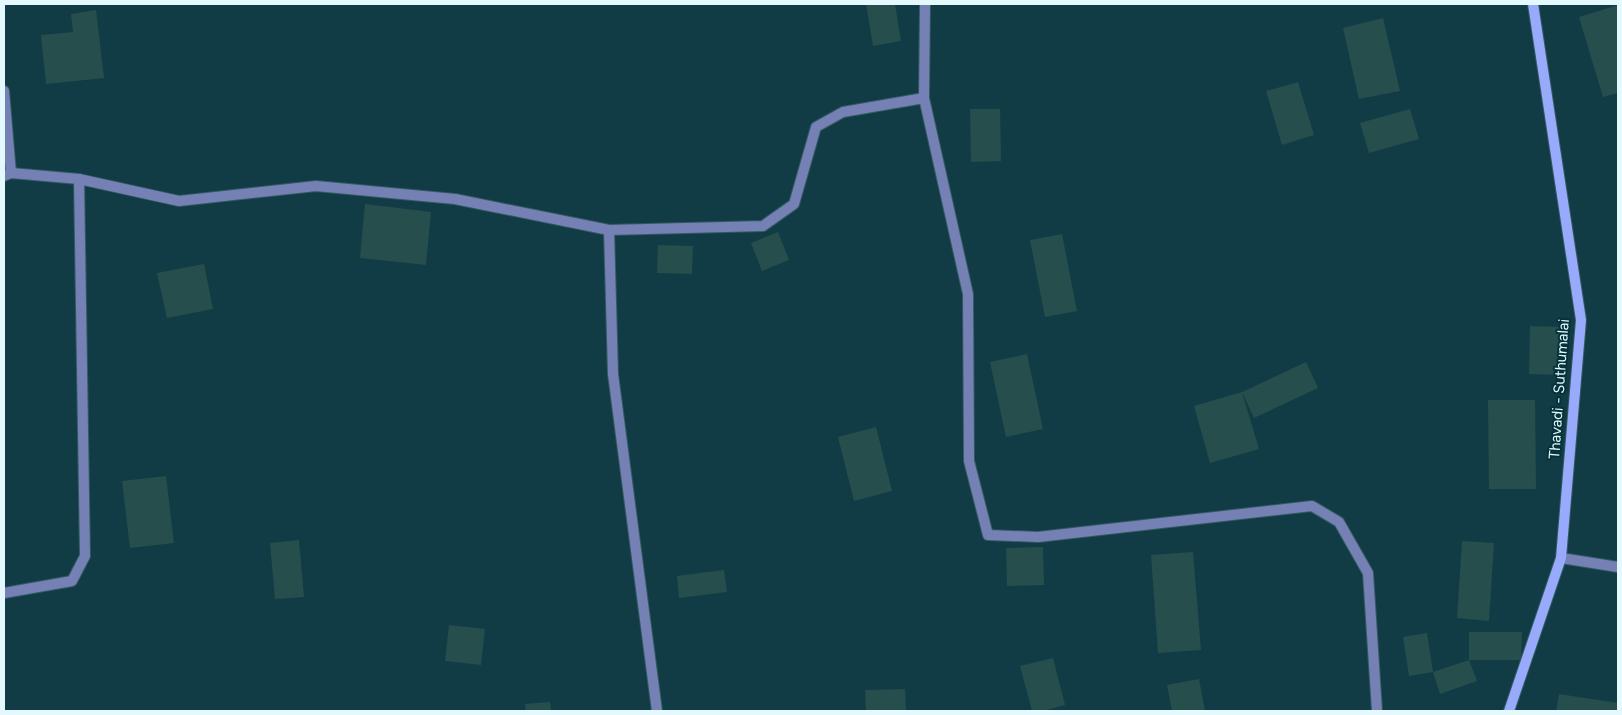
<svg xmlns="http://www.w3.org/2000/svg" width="1622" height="715" viewBox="0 0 1622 715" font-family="Figtree,sans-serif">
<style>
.building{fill:#254e4d}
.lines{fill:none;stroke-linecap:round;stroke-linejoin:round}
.street-casing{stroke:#335a63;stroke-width:12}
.secondary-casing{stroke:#335a63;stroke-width:12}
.street{stroke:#7581b4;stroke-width:10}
.secondary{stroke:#98aafb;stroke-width:10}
.labels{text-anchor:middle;stroke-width:4;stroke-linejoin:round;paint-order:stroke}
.street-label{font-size:15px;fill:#e3f9fe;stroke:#05323a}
</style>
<rect width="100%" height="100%" fill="#123c45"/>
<!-- building -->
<g class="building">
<polygon points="866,4 895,4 901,41 873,46"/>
<polygon points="1618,5 1618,93 1603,97 1579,17"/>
<polygon points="96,10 104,78 46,84 41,35 73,32 71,14"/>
<polygon points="1383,18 1400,91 1359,99 1343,28"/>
<polygon points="1298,82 1314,135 1282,145 1266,91"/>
<polygon points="970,109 1000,109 1001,161 971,162"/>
<polygon points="1410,109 1419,139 1369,153 1360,123"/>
<polygon points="365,204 431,212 426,265 360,258"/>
<polygon points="778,232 789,260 762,271 751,243"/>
<polygon points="1062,234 1077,311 1045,317 1030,240"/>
<polygon points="658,245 693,246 692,274 657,273"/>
<polygon points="204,264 213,309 167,318 157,273"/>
<polygon points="1530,326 1564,327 1564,375 1529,374"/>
<polygon points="1027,354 1043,429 1006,437 990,362"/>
<polygon points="1306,362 1318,388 1254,418 1242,392 1259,449 1210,463 1194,406 1242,392"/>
<polygon points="1488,400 1535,400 1536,489 1489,489"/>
<polygon points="876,427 892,491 854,501 838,437"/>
<polygon points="166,476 174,543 130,548 122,481"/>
<polygon points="299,540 304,597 275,599 270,543"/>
<polygon points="1462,541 1494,543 1489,621 1457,618"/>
<polygon points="1043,547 1044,585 1007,586 1006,548"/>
<polygon points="1193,552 1201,650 1158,653 1151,555"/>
<polygon points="724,570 727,592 679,598 677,576"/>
<polygon points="449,625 485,629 481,665 445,661"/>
<polygon points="1469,632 1522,632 1521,660 1469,660"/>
<polygon points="1427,633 1433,672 1409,676 1403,637"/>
<polygon points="1053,658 1065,705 1043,711 1032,711 1020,666"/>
<polygon points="1469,660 1477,681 1440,694 1433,672"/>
<polygon points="1199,679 1205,711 1172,711 1167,685"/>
<polygon points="905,689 906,711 866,711 865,690"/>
<polygon points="1559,694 1618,703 1618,711 1556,711"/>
<polygon points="550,702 551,711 526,711 525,704"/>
</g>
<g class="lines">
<!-- street casing -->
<g class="street-casing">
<g id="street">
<polyline points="925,4 924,98 968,294 969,461 988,535 1038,537 1312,506 1339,522 1368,573 1377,711"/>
<polyline points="4,91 11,173"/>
<polyline points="4,176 11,173 79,179 179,201 316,186 455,199 609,230 763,226 794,204 816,127 843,112 924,98"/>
<polyline points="609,230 613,374 657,711"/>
<polyline points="1561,558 1618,567"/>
<polyline points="4,593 72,581 85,556 79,179"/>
</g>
</g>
<!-- secondary casing -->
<g class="secondary-casing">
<polyline id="secondary" points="1509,711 1561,558 1581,320 1533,4"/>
</g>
<!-- street -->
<use href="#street" class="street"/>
<!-- secondary -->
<use href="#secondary" class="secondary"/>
</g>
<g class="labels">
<!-- street labels -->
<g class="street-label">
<text transform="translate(1559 389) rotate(-86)" y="5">Thavadi - Suthumalai</text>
</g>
</g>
<!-- border -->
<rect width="1622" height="715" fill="none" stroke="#e3f9fe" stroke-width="10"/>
</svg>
